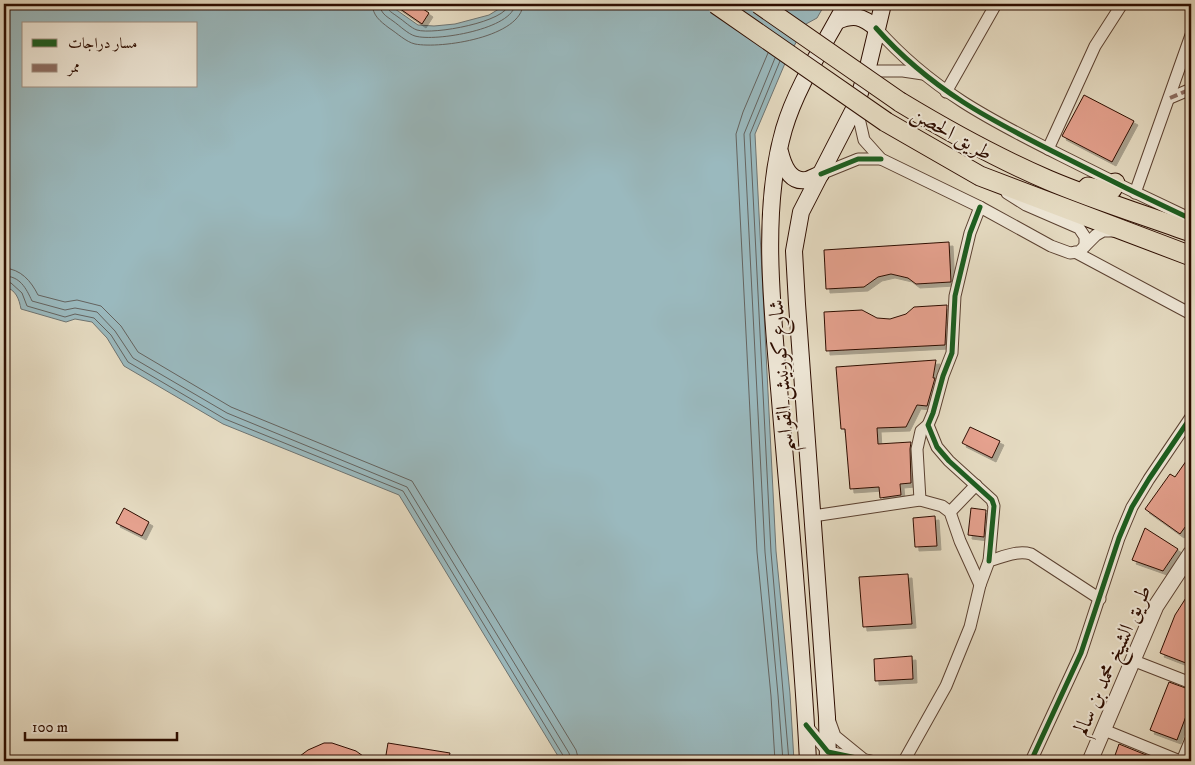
<svg xmlns="http://www.w3.org/2000/svg" width="1195" height="765" viewBox="0 0 1195 765" font-family="'IM FELL DW Pica',Amiri,serif">
<style>
.water{fill:#9ab9be;stroke:#6e7472;fill-rule:evenodd}
.lines{fill:none;stroke-linecap:round;stroke-linejoin:round}
.shore{stroke:#64635f;stroke-width:1}
.building{fill:#e5a18e;stroke:#2d0d00;filter:url(#shadow)}
.minor-casing{stroke:#5b4131;stroke-width:13}
.tertiary-casing{stroke:#5b4131;stroke-width:17}
.secondary-casing{stroke:#2d0d00;stroke-width:18}
.primary-casing{stroke:#2d0d00;stroke-width:21}
.minor{stroke:#efe8d8;stroke-width:11}
.tertiary{stroke:#efe8d8;stroke-width:15}
.secondary{stroke:#efe8d8;stroke-width:16}
.primary{stroke:#e6dcc3;stroke-width:19}
.primary-bridge-casing{stroke:#2d0d00;stroke-width:21;stroke-linecap:butt}
.primary-bridge{stroke:#e6dcc3;stroke-width:19}
.quiet{stroke:#8d6e63;stroke-width:4;stroke-dasharray:8 4;stroke-linecap:butt}
.cycleway-casing{stroke:#efe8d8;stroke-width:8}
.cycleway{stroke:#1b5e20;stroke-width:5}
.labels{text-anchor:middle;stroke-width:4;stroke-linejoin:round;paint-order:stroke}
.street-label{font-size:21px;fill:#2d0d00;stroke:#efe8d8}
</style>
<defs>
<filter id="shadow"><feDropShadow dx="4" dy="4" stdDeviation="0" flood-color="#0004"/></filter>
</defs>
<rect width="100%" height="100%" fill="#e6dcc3"/>
<filter id="stains"><feTurbulence type="fractalNoise" baseFrequency=".004" numOctaves="4"/><feColorMatrix values="0 0 0 0 .2 0 0 0 0 .09 0 0 0 0 .02 0 0 0 .5 -.17"/></filter>
<radialGradient id="worn" r=".72"><stop offset=".6" stop-color="#630" stop-opacity="0"/><stop offset="1" stop-color="#630" stop-opacity=".3"/></radialGradient>
<!-- water -->
<path class="water" d="M4,4h384l30,21 16,1 21,-2 34,-9 18,-11h318l-8,14 -11,6 -20,37 -31,73 21,417 14,143 4,67h-233l-162,-266 -176,-71 -99,-58 -17,-28 -15,-16 -17,-3 -9,3 -45,-13c-2,-10 -5,-20 -17,-22zM24,24h172v62h-172z"/>
<g class="lines">
<!-- shore -->
<g class="shore">
<path d="M372,4c1,12 8,17 17,24 8,5 17,14 26,16 26,5 107,-7 108,-40"/>
<path d="M380,4c0,9 6,12 13,17 7,5 15,13 22,15 20,6 99,-7 100,-32"/>
<path d="M386,4c1,7 7,9 12,13 6,4 13,11 19,13 16,5 90,-8 92,-26"/>
<polyline points="768,53 743,112 736,134 757,552 771,696 775,761"/>
<polyline points="775,58 744,134 765,552 778,695 783,761"/>
<polyline points="780,61 750,134 771,552 789,761"/>
<path d="M4,268c17,1 27,13 34,27l27,7 12,-2 24,6 20,20 17,26 93,55 181,74 164,269 3,11"/>
<path d="M4,276c16,0 22,12 28,25l33,9 10,-2 22,4 18,19 18,27 94,55 180,74 162,266 2,8"/>
<polyline points="4,282 11,283 22,293 27,306 65,317 75,314 94,318 111,335 128,362 225,419 403,491 564,757 565,761"/>
</g>
</g>
<!-- building -->
<g class="building">
<polygon points="393,4 416,4 429,13 422,24"/>
<polygon points="1084,95 1134,121 1112,162 1062,136"/>
<polygon points="949,242 951,282 916,284 908,278 891,274 878,277 864,287 826,289 824,250"/>
<polygon points="947,305 945,345 826,351 824,312 862,310 877,318 890,319 906,314 914,307"/>
<polygon points="936,360 933,378 935,378 927,406 917,405 906,427 877,428 878,444 911,442 910,449 911,483 900,484 901,495 880,498 879,487 850,489 845,429 841,429 836,367"/>
<polygon points="970,427 1000,441 992,458 962,443"/>
<polygon points="1191,454 1191,519 1180,534 1145,509 1170,474 1175,477"/>
<polygon points="124,508 149,522 142,536 116,523"/>
<polygon points="971,508 986,510 984,537 968,535"/>
<polygon points="935,516 937,546 915,547 913,518"/>
<polygon points="1145,528 1178,549 1163,571 1132,560"/>
<polygon points="908,574 912,624 863,627 859,577"/>
<polygon points="1191,590 1191,665 1160,653 1175,615"/>
<polygon points="912,656 913,679 875,681 874,659"/>
<polygon points="1169,682 1191,690 1191,703 1177,740 1150,730"/>
<polygon points="324,743 332,743 356,751 370,761 304,761 300,756 308,750"/>
<polygon points="388,743 450,753 448,761 385,761"/>
<polygon points="1119,744 1161,761 1113,761"/>
</g>
<g class="lines">
<!-- minor casing -->
<g class="minor-casing">
<g id="minor">
<path d="M876,28c55,62 114,92 186,128 43,22 86,43 129,63"/>
<polyline points="867,71 903,71 923,74"/>
<polyline points="946,92 996,4"/>
<polyline points="1170,98 1191,89"/>
<polyline points="856,105 864,140 881,159 980,207 1051,246 1070,253 1079,252 1096,235 1103,231 1115,231"/>
<polyline points="1048,149 1095,46 1122,4"/>
<polyline points="821,174 858,159 881,159"/>
<polyline points="1007,193 1026,205 1079,228 1085,237 1085,246"/>
<polyline points="1135,193 1191,35"/>
<polyline points="980,207 970,233 955,296 952,353 943,376 933,413 928,425 937,447 949,461 992,500 994,506 989,561"/>
<polyline points="1075,252 1191,314"/>
<polyline points="920,500 917,449 921,431 928,425"/>
<polyline points="950,512 976,485"/>
<polyline points="813,516 920,500 942,506 950,512 960,541 980,585"/>
<polyline points="1132,660 1191,683"/>
<polyline points="830,722 835,736 862,758"/>
<polyline points="806,725 828,752 871,761"/>
<polyline points="1104,730 1180,761"/>
<path d="M904,761l42,-75 24,-59 10,-42 9,-24c14,-4 28,-11 42,-7l69,45"/>
<polyline points="1031,761 1081,653 1119,538 1132,507 1149,479 1191,417"/>
<polyline points="1182,761 1191,739"/>
</g>
</g>
<!-- tertiary casing -->
<g class="tertiary-casing">
<polyline id="tertiary" points="1090,761 1156,606 1191,553"/>
</g>
<!-- secondary casing -->
<g class="secondary-casing">
<g id="secondary">
<path d="M837,21c17,-7 25,-5 39,7"/>
<path d="M780,152c3,12 9,31 26,28 5,-1 11,-5 15,-6"/>
<path d="M808,761c-6,-120 -18,-241 -28,-361 -7,-85 -20,-188 4,-271 13,-44 41,-85 62,-125"/>
<polyline points="828,761 827,717 797,304 794,251 801,212 856,105 867,71 883,4"/>
</g>
</g>
<!-- primary casing -->
<g class="primary-casing">
<g id="primary">
<path d="M900,102c48,29 97,56 148,78 47,20 96,35 143,52"/>
<polyline points="886,122 980,176 1191,256"/>
<polyline points="1088,187 1105,191 1112,189 1115,183"/>
</g>
</g>
<!-- minor -->
<use href="#minor" class="minor"/>
<!-- tertiary -->
<use href="#tertiary" class="tertiary"/>
<!-- secondary -->
<use href="#secondary" class="secondary"/>
<!-- primary -->
<use href="#primary" class="primary"/>
<!-- primary-bridge casing -->
<g class="primary-bridge-casing">
<g id="primary-bridge">
<polyline points="716,4 886,122"/>
<polyline points="759,4 900,102"/>
</g>
</g>
<!-- primary-bridge -->
<use href="#primary-bridge" class="primary-bridge"/>
<!-- quiet -->
<polyline class="quiet" points="1170,98 1191,89"/>
<!-- cycleway casing -->
<g class="cycleway-casing">
<g id="cycleway">
<path d="M876,28c55,62 114,92 186,128 43,22 86,43 129,63"/>
<polyline points="821,174 858,159 881,159"/>
<polyline points="980,207 970,233 955,296 952,353 943,376 933,413 928,425 937,447 949,461 992,500 994,506 989,561"/>
<polyline points="806,725 828,752 871,761"/>
<polyline points="1031,761 1081,653 1119,538 1132,507 1149,479 1191,417"/>
</g>
</g>
<!-- cycleway -->
<use href="#cycleway" class="cycleway"/>
</g>
<g class="labels">
<!-- street labels -->
<g class="street-label">
<text transform="translate(952 133) rotate(29)" y="7">طريق الحصن</text>
<text transform="translate(781 376) rotate(-94)" y="7">شارع كورنيش القواسم</text>
<text transform="translate(1112 660) rotate(-66)" y="7">طريق الشيخ محمد بن سالم</text>
</g>
</g>
<!-- margin -->
<rect width="1195" height="765" fill="none" stroke="#e6dcc3" stroke-width="20"/>
<rect x="5" y="5" width="1185" height="755" fill="none" stroke="#2d0d00" stroke-width="2.5"/>
<rect x="10" y="10" width="1175" height="745" fill="none" stroke="#2d0d00"/>
<!-- legend -->
<rect x="22" y="22" width="175" height="65" fill="#efe8d8" stroke="#a19082"/>
<rect x="32" y="39" width="25" height="8" fill="#1b5e20" stroke="#a19082"/>
<text x="68" y="48" font-size="15" fill="#2d0d00">مسار دراجات</text>
<rect x="32" y="64" width="25" height="8" fill="#8d6e63" stroke="#a19082"/>
<text x="68" y="72" font-size="15" fill="#2d0d00">ممر</text>
<!-- scale -->
<path d="M25 732v8h152v-8" fill="none" stroke="#2d0d00" stroke-width="2.5"/>
<text x="32" y="732" font-size="15" fill="#2d0d00" stroke="#efe8d8" stroke-width="4" paint-order="stroke">100 m</text>
<rect width="100%" height="100%" filter="url(#stains)"/>
<rect width="100%" height="100%" fill="url(#worn)"/>
</svg>
